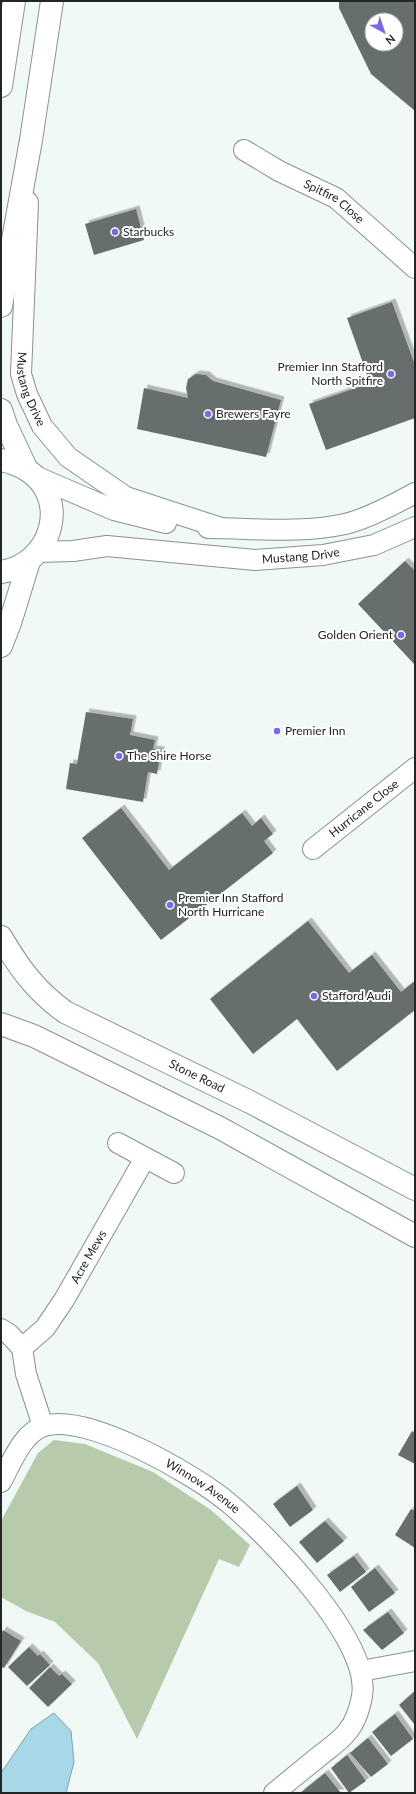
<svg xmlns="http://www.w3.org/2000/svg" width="416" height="1794" viewBox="0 0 416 1794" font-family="Lato,sans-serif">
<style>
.green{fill:#b8caac}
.water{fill:#a8d7e7;stroke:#80a2ad}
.building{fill:#666e6e;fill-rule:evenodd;filter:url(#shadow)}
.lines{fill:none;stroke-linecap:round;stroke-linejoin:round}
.street-casing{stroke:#8a928f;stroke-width:22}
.highway-casing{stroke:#8a928f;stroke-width:24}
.street{stroke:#fff;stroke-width:20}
.highway{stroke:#fff;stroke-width:22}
.poi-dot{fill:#7b68e4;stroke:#fff;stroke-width:1.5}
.labels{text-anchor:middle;stroke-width:4;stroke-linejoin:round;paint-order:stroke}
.street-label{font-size:12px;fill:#222625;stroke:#fff}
.poi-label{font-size:12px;fill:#222625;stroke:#fff;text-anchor:start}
</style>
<defs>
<filter id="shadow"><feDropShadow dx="3.5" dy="-3.5" stdDeviation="0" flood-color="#0004"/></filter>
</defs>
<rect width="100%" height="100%" fill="#f0f9f6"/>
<!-- green -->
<polygon class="green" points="54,1440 85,1444 153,1472 211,1510 250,1545 239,1567 219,1559 137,1739 98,1663 55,1622 26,1611 1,1597 1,1521 38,1453"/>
<!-- water -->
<polygon class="water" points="54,1713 71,1731 74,1762 66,1793 1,1793 1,1773 31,1729"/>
<!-- building -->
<g class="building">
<path d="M339,1h76v110l-44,-37 -32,-66zM372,20h24v24h-24z"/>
<polygon points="136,209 144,240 94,255 85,224"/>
<polygon points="392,302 415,365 415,418 326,450 309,404 370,383 347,318"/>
<polygon points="196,374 206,375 213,381 281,400 266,457 137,429 144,388 188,398 186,388 188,379"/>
<polygon points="405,561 415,571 415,665 358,604"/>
<polygon points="86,712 133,719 130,735 155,740 153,749 161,750 157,774 148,772 143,802 66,789 70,763 77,764"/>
<polygon points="121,808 169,870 242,813 252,826 261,818 273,834 264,841 273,853 161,940 82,838"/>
<polygon points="308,921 349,973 372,955 401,992 415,981 415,1010 337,1071 297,1019 253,1054 210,999"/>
<polygon points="412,1431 415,1433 415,1464 398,1455"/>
<polygon points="297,1486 313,1510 290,1527 273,1504"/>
<polygon points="411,1509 415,1511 415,1548 395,1535"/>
<polygon points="325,1521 344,1541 317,1563 299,1542"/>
<polygon points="354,1556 366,1572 340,1592 327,1575"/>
<polygon points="375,1568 395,1593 369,1612 351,1587"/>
<polygon points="388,1612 404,1633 382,1650 363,1630"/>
<polygon points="3,1630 21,1641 4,1668 1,1667 1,1634"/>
<polygon points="29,1647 38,1656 40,1654 50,1665 27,1686 8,1667"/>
<polygon points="50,1667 59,1676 62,1674 72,1684 48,1707 29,1688"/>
<polygon points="415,1691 415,1725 399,1705"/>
<polygon points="395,1714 413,1739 391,1756 372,1732"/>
<polygon points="368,1738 388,1764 371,1777 350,1753"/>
<polygon points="347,1755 366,1781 349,1793 331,1768"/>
<polygon points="325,1773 341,1793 300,1793"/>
</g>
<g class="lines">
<!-- street casing -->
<g class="street-casing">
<g id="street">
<path id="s1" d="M244,150l35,21 57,27 79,70"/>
<path id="s2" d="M28,202l-7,172 6,20 15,32 26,31 58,40 95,31"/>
<polyline points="35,476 114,510 166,523"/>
<path d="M208,528c46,0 91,6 137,-4 22,-5 50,-20 70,-31"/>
<path id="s3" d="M38,552l35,-1 34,-5 148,14 68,-5 51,-10 41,-18"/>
<path id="s4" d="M313,849l102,-81"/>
<polyline points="118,1143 174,1173"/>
<polyline points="1,1329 9,1334 22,1348"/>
<path id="s5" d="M43,1426l-17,-52 -4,-26 23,-20 19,-28 81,-142"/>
<path id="s6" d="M1,1482c10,-18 21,-49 43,-56 43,-14 152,49 186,78 39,33 142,137 132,192 -2,11 -7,27 -15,36 -6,8 -16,15 -25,22 -16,13 -32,26 -48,39"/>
<polyline points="361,1671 415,1661"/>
</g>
</g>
<!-- highway casing -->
<g class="highway-casing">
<g id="highway">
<polyline points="1,86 14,1"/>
<polyline points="1,306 31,140 52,1"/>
<polyline points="1,410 6,425 27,470"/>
<path d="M1,460c9,2 18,5 26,10 45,29 24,95 -26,102"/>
<polyline points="1,646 10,623 29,561"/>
<path id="s7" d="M1,937c19,32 34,53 64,75l185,90 165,87"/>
<polyline points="1,1024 34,1036 220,1128 415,1236"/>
</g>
</g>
<!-- street -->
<use href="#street" class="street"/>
<!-- highway -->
<use href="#highway" class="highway"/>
</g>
<!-- markers -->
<g class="poi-dot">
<circle cx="115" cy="232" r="4"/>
<circle cx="391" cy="374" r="4"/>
<circle cx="208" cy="414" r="4"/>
<circle cx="401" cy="635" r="4"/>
<circle cx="277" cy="731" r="4"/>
<circle cx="119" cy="756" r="4"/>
<circle cx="170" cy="905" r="4"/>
<circle cx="314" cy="996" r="4"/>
</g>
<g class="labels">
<!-- street labels -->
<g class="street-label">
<text dy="4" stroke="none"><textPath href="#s1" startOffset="104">Spitfire Close</textPath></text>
<text dy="4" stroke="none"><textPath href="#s2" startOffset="189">Mustang Drive</textPath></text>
<text dy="4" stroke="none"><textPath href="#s3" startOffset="264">Mustang Drive</textPath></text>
<text dy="4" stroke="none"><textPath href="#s4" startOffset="65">Hurricane Close</textPath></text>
<text dy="4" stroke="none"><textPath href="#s7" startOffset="246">Stone Road</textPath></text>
<text dy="4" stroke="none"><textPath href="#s5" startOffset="195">Acre Mews</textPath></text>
<text dy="4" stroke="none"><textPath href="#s6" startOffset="246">Winnow Avenue</textPath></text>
</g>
<!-- poi labels -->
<g class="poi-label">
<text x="123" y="236">Starbucks</text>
<text x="383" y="371" text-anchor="end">Premier Inn Stafford<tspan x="383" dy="14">North Spitfire</tspan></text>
<text x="216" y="418">Brewers Fayre</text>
<text x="393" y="639" text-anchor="end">Golden Orient</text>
<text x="285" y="735">Premier Inn</text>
<text x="127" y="760">The Shire Horse</text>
<text x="178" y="902">Premier Inn Stafford<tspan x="178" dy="14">North Hurricane</tspan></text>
<text x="322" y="1000">Stafford Audi</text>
</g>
</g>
<!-- border -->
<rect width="416" height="1794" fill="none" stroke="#222625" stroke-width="4"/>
<!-- north arrow -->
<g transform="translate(384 32) rotate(140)"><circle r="19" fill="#ffffff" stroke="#a7a8a8"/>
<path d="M0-3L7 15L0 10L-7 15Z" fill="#7b68e4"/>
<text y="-6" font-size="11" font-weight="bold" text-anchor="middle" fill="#222625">N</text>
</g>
</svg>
